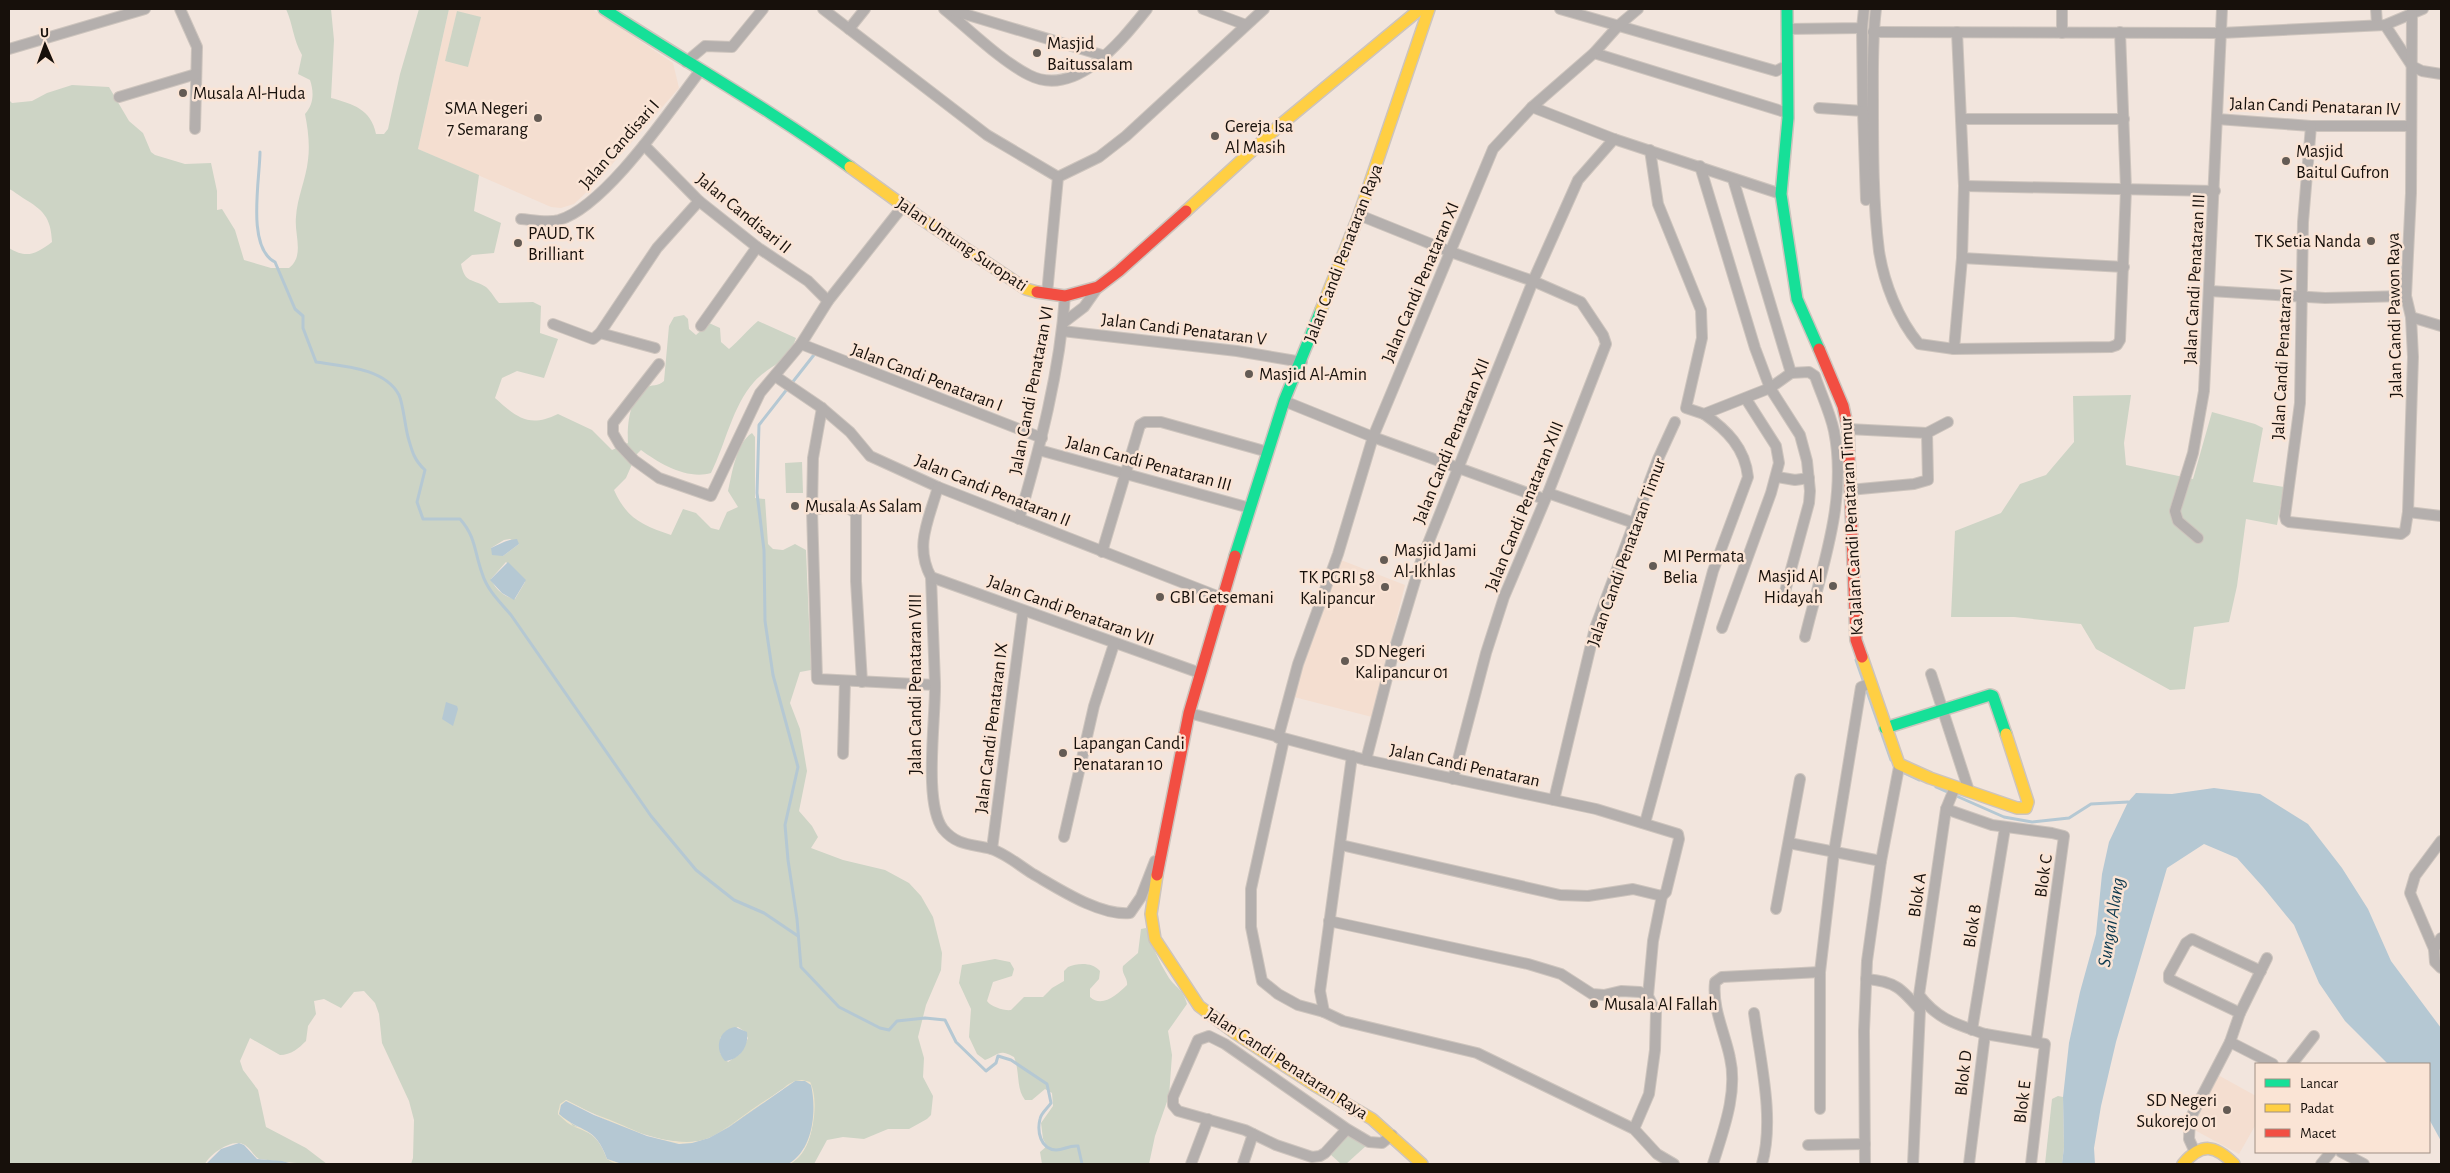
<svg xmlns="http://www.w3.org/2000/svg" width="2450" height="1173" viewBox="0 0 2450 1173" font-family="'Alegreya Sans',sans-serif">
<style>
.built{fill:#f4ded0}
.green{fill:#cdd4c5;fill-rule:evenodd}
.sand{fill:#ede2ca}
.water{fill:#b5c8d3}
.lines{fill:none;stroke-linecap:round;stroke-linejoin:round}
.stream{stroke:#b5c8d3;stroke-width:3}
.street-casing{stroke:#cdc4bd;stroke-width:12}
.fast-casing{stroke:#cdc4bd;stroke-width:14}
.slow-casing{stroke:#cdc4bd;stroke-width:14}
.jam-casing{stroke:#cdc4bd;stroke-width:14}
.street{stroke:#b4afad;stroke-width:10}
.fast{stroke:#16e098;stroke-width:11}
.slow{stroke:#ffcf43;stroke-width:11}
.jam{stroke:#f24e42;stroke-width:11}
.poi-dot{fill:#645b54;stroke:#fae4d5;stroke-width:2}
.labels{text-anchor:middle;stroke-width:5;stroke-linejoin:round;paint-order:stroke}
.poi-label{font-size:18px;fill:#17100b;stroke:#fae4d5;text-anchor:start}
.street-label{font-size:18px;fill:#17100b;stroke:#fae4d5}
.water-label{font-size:19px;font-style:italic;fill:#0d394e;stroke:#fae4d5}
</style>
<rect width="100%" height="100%" fill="#f2e5dd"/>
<!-- built -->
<g class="built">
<polygon points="449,9 592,9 673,63 679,88 592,187 574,204 561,208 551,207 418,149"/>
<polygon points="1341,560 1405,585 1372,717 1294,697 1315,626"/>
<polygon points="2218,1075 2256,1096 2256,1124 2239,1154 2189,1127"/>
</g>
<!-- green -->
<g class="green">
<path d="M286,9h45l3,31 -3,58c22,6 40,11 45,36h8l4,-5 12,-55 19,-65h30l-31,140 61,26 -5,36 27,12 -7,30 -22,2 -11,9c4,20 11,14 25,23 5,4 9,12 13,16l34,-1 8,4 -1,27 18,6 -14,39 -27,-7 -15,7 -7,20c22,20 34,30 63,16l34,16 20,20 16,-7c-1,-17 1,-44 17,-55 7,-4 13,-1 19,-7l5,-55 5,-9 10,-2 4,4 1,10 7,6 13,-12 11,5 1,14 8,7c11,-9 18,-19 29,-28l38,17c-8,26 -26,26 -42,44 -22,25 -28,61 -43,91 -23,7 -51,-9 -70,-23l-5,5 -10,23 -12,12c13,29 28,35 57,45l12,-26 13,4 15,15 8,2 8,-18 11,-5 -10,-16c4,-17 8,-48 24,-58l3,4v61l10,1 3,45 5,5 10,1 12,-6 11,6 5,120 -11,2 -10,31 10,26 7,42 -8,40 13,15 6,11 -7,11 32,12 42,10 24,13 12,13 12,21 9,36 -1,17 -15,35 -8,32 6,21 -1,19 10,19 -2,19 -4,4 -18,10h-21l-24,10 -21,-2 -16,3 -13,24h-24c26,-15 26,-56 20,-82l-15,-1c-27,16 -57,44 -86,57 -38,16 -108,-20 -143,-38l-7,9 -1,5c24,20 37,12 49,45l12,5h-208l2,-6 1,-38 -5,-19 -27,-58 -3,-29 -4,-11 -11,-12 -10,1 -13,16 -17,-9 -10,2 2,13 -8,12 -2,15c-7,7 -15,14 -26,14l-30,-17 -10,23 3,9 15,20 8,37 40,21 21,16c-23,0 -45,-2 -68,-5 -6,-4 -8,-10 -14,-14 -12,-8 -35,9 -40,19h-196v-916c18,11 27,6 43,-6 -1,-25 -9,-32 -29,-44 -5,-3 -9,-7 -14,-9v-89l3,3 20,-2 15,-8 25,-8 37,2 20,34 14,12 8,19 4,3 30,9 26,-1 6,28v19l5,-1 13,21 9,30 27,8h18c16,-12 5,-34 7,-51 1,-19 10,-38 12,-57 2,-15 0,-31 -3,-46 9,-10 9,-22 5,-34l-12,-6 4,-19c-9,-15 -9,-31 -16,-46zM510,539l9,5 -16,12 -12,-8 13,-8zM506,562l19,20 -10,17c-11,-2 -20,-10 -24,-20zM738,1027l6,4 4,7 -8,16 -12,8 -8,-9v-15z"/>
<polygon points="457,11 481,17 468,67 445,61"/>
<polygon points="2131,395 2124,443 2126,465 2193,479 2212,412 2255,424 2263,428 2253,482 2284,487 2277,525 2246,519 2237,586 2229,622 2194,627 2185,689 2170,690 2096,649 2081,624 2014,617 1951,617 1955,531 2001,513 2020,484 2046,475 2074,442 2073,396"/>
<polygon points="802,462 803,493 786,493 785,463"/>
<path d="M1146,928c7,20 12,32 23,50 8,11 14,11 18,26l-19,27 4,24 -3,41 -14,40 -6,28h-107l-2,-12 7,-6 -4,-7 -2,-16 12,-17 -1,-13 -7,-4 -13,11h-7c-9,-11 -5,-29 -11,-43 -16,-9 -15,-2 -29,3l-8,-6 -8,-17 2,-28 -12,-26 3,-18 33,-6 15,3 4,7 -2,7 -19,6 -6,19c4,6 18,10 24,9l13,-13h19l9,-9 12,-7v-10l4,-4c10,-4 24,-5 32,4l-1,8 -9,10v8c12,11 27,-2 37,-12 1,-7 -6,-11 -4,-19l15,-13 3,-24z"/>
<polygon points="2058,1096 2063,1097 2064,1147 2062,1164 2045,1164 2052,1099"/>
<polygon points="1349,1134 1367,1145 1346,1164 1341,1164 1330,1154"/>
</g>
<!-- sand -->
<path class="sand" d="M802,1080l8,2c11,20 2,75 -22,82l8,-5 8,-10 1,-68c-10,0 -17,2 -22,11 -26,12 -47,33 -72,45 -36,19 -73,-7 -106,-19 -14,-5 -26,-10 -39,-17l-6,8 13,17 10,2 17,13 7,18 15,5c-22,-1 -13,-14 -25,-25 -8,-7 -15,-9 -24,-13 -5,-2 -11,-8 -15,-12l2,-10 6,-4c35,18 106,56 145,37 25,-13 46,-34 71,-46 5,-8 12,-10 20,-11z"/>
<!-- water -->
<g class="water">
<path d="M517,539l2,5 -16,12 -11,-1 -1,-7c10,-4 14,-8 26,-9z"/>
<polygon points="508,562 526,580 514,600 502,593 490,580"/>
<polygon points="446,702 457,706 458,709 453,726 442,719"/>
<polygon points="2214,788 2260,794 2308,824 2342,868 2368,909 2391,961 2441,1028 2441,1141 2429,1119 2429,1064 2388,1064 2345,1021 2319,983 2294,925 2263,887 2237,858 2204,844 2167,868 2116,1042 2101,1106 2094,1148 2095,1164 2062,1164 2064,1147 2063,1097 2069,1043 2080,992 2096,934 2102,874 2109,842 2128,802 2136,793 2172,794"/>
<path d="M735,1027l12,5c2,15 -8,28 -22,29 -11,-12 -7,-31 10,-34z"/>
<path d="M795,1081h10l6,4c6,26 2,66 -23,79h-166l-15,-5c-12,-34 -25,-25 -48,-45l2,-9 5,-4 28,14 53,21 32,8 13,-1 17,-5 20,-11z"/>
<polygon points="239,1143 244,1145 257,1159 282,1161 293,1164 206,1164 221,1149"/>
</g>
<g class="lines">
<!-- stream -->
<g class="stream">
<path d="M260,152c0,26 -14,96 15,110l20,47 8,7v12l13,34c27,4 69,6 83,33 4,8 6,31 9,42 4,14 6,23 17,33l-8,32 6,17h37c16,18 14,32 22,54 5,17 18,29 29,42l140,201 45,54 38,30 30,13 34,23"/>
<path d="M817,351l-58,74 -2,68 7,57 1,71 8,54 25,92 -13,58 3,35 9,59 4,48 38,40 41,21 9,2 8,-9 28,-3 20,2 11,22 30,29 10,-8 2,-7 13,4 36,24 4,19c-3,5 -10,10 -11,16 -3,12 0,30 16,31 8,0 13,-5 22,-4l4,18"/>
<polyline points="1856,660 1891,760"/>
<polyline points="1902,772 1919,780"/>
<polyline points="1936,787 2004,817 2032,822 2069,818 2091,804 2128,802"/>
</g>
<!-- street casing -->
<g class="street-casing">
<g id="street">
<polyline points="180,9 197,47 195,129"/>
<polyline points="823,9 987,135 1058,177"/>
<path d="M944,9c25,20 57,52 85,66 47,24 93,-35 118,-66"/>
<polyline points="948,9 1105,56"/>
<polyline points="1203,9 1246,25"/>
<polyline points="1560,9 1776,71 1788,65"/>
<path d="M1876,9c-4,31 -3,63 -3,94 0,49 0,100 6,148 5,32 19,68 40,93l35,5 157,-2 6,-2 3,-5 6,-151 -6,-157"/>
<polyline points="2376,9 2377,24"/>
<polyline points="2385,25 2412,66 2422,71 2441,74"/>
<polyline points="849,29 865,9"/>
<polyline points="1787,29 1862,28 1864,9"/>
<polyline points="1873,32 2221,33 2385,25 2423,9"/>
<polyline points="2062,33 2062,9"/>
<polyline points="9,49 145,9"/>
<polyline points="1594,53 1788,113"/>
<polyline points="686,62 705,46 732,47 763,9"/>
<polyline points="119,97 196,74"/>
<polyline points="1532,107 1614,139 1781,194"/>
<polyline points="1819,108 1863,111 1862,28"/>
<polyline points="1863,111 1866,200"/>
<polyline points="1961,119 2124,119"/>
<polyline points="2217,119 2311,126 2411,126"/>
<polyline points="2311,126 2303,222 2300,403 2285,516 2286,520 2289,522 2401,534 2405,531 2408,512 2413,357 2411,317 2406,296 2411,193 2412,9"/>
<polyline points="644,145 699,201 757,247 808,281 828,301"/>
<path d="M1650,150l8,54 43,106 1,28 -16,70 18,6 66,-26 21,-15 18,-1 6,4c6,18 15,36 19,55 14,69 -13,139 -29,206"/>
<polyline points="1700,166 1755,348 1770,388 1800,435 1807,461 1810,491 1809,503 1783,599"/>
<polyline points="1058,177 1099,157 1126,136 1264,9"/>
<polyline points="1733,179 1791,373"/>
<polyline points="1964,186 2215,191"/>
<polyline points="1359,215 1451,252 1533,281 1581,302 1603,335 1606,344 1548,493 1504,597 1486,653 1453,779"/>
<path d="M521,219c12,1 27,4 38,1 47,-14 111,-110 141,-149"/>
<polyline points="1962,258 2124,267"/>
<polyline points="2210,291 2325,298 2406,296"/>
<polyline points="1047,294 1058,177"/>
<polyline points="2411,317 2441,326"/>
<polyline points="1063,323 1084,307 1098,287"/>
<polyline points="553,324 593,339 600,333 657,248 699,201"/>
<polyline points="701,326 757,247"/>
<polyline points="1062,331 1237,351 1302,362"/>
<polyline points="600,333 655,348"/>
<polyline points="801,344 1042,438"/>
<polyline points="1954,349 1962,258 1964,186 1957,32"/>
<polyline points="659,364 613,423 613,433 620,445 634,460 659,478 711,496 760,393 801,344 828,301 903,206"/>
<polyline points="775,376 822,408 850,432 870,456 938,487 1222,598"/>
<polyline points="1284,401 1373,437 1544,499"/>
<polyline points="822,408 813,458 812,510 817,679 935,685"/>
<polyline points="1848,429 1927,433 1948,422"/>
<polyline points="1039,450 1250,508"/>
<polyline points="1777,477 1795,480 1809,478"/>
<path d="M938,487c-9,32 -24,59 -7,90 1,35 3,71 4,106 1,34 -12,120 8,146 14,17 29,15 48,20 14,4 29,17 42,25 26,15 67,42 97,39l11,-16 14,-36"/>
<polyline points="1849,490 1914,484 1928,480 1927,433"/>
<polyline points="1548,493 1634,523"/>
<path d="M812,510c15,-2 33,-9 44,4v67l6,101"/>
<polyline points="2408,512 2441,516"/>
<path d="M1019,519c21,-72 41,-148 46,-223"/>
<polyline points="2198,538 2178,521 2175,511 2193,453 2204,391 2222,9"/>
<polyline points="1102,552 1140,425 1145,422 1161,422 1268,452"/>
<polyline points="931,577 1200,673"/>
<polyline points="1722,628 1771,493 1779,463 1776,446 1746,399"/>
<polyline points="1931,674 1969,791"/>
<polyline points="1189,713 1366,760 1596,809 1678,834 1679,839 1666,892 1662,896 1653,941 1648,996 1656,1012 1655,1050 1649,1094 1634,1129"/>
<polyline points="1278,738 1298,664 1338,554 1373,437 1493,149 1532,107 1594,53 1619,25 1638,9"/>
<polyline points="1284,739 1251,889 1251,927 1262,981 1278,994 1298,1005 1324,1012 1343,1021 1477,1053 1634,1129 1657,1154 1674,1164"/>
<polyline points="843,754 845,681"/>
<polyline points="1366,760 1394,651 1421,561 1533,281 1578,180 1614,139"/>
<path d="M1955,787l-9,22 -27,186c19,25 37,29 66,39l-16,130"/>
<polyline points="1554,800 1595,628 1658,459 1675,422"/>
<polyline points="1946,809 1992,825 2052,833 2064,836 2036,1042"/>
<path d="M1645,823l68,-252 35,-94c-3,-29 -21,-47 -44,-63"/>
<polyline points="1064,837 1094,706 1114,644"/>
<polyline points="2441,841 2415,876 2410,893 2434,949 2435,962 2441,968"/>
<polyline points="1789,843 1881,861"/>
<polyline points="1341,845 1560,895 1588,896 1633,889 1662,896"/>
<polyline points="992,849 1023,611"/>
<polyline points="1776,909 1800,779"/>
<polyline points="1329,921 1528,964 1561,974 1592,994 1604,995 1621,991 1640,992 1648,996"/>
<polyline points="2434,949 2441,938"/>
<path d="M1866,979c29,2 36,10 54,31l-7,154"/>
<polyline points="1324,1012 1320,991 1352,756"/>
<path d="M1754,1013c6,46 21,106 8,151"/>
<polyline points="2240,1013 2169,979 2169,974 2186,943 2192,939 2261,971"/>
<polyline points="1972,1030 2005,828"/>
<polyline points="1985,1034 2045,1044 2031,1164"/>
<polyline points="2230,1042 2273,1064"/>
<polyline points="2292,1064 2314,1036"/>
<polyline points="1820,1109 1820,972 1834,852 1861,687 1871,683"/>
<polyline points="1347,1129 1325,1153 1320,1156 1312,1157 1276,1145 1245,1130 1178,1111 1173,1105 1173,1097 1198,1040 1209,1036 1225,1044 1347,1129 1369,1142 1382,1143 1392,1135"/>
<polyline points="1808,1145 1865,1144"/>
<polyline points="2194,1150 2189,1139 2190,1119 2230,1042 2240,1013 2267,958"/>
<polyline points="2341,1152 2364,1164"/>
<polyline points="1191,1164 1208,1119"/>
<polyline points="1243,1164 1253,1134"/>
<path d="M1713,1164c10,-33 25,-71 17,-106 -5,-25 -18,-50 -15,-76l7,-5 98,-5"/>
<polyline points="1865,1164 1864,1031 1867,961 1881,861 1899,767"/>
<polyline points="2321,1164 2331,1152"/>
</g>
</g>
<!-- fast casing -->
<g class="fast-casing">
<g id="fast">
<path d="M604,9c82,53 167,101 246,158"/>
<polyline points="1787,9 1788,118 1781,194 1797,299 1819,349"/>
<polyline points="1235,556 1284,401 1321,310"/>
<polyline points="1885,728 1990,695 1993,696 2006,734"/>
</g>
</g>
<!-- slow casing -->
<g class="slow-casing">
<g id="slow">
<polyline points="850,167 923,220 1026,289 1037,292"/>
<polyline points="1186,211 1279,126 1420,9"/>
<polyline points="1321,310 1359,215 1429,9"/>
<polyline points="1862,657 1899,764 1930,778 2017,808 2026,808 2028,802 2006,734"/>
<polyline points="1157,875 1151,914 1155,939 1199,1006 1235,1033 1314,1085 1372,1119 1422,1164"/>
<path d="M2183,1164c19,-22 32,-19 51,0"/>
</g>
</g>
<!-- jam casing -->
<g class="jam-casing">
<g id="jam">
<polyline points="1037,292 1065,296 1098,287 1119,271 1186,211"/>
<polyline points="1819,349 1843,406 1848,429 1856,640 1862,657"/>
<polyline points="1157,875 1189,713 1235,556"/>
</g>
</g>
<!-- street -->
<use href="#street" class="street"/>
<!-- fast -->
<use href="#fast" class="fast"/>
<!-- slow -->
<use href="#slow" class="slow"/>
<!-- jam -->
<use href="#jam" class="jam"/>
</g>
<!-- markers -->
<g class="poi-dot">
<circle cx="1037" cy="53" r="5"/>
<circle cx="183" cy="93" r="5"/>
<circle cx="538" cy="118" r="5"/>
<circle cx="1215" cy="136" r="5"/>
<circle cx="2286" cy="161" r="5"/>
<circle cx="2371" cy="241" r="5"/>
<circle cx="518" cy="243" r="5"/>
<circle cx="1249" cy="374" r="5"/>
<circle cx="795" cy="506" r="5"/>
<circle cx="1384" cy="560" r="5"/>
<circle cx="1653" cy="566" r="5"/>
<circle cx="1833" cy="586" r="5"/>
<circle cx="1385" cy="587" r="5"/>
<circle cx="1160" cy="597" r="5"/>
<circle cx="1345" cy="661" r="5"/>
<circle cx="1063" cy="753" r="5"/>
<circle cx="1594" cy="1004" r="5"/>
<circle cx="2227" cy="1110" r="5"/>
</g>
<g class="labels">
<!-- poi labels -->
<g class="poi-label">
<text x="1047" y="49">Masjid<tspan x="1047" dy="21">Baitussalam</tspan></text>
<text x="193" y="99">Musala Al-Huda</text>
<text x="528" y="114" text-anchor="end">SMA Negeri<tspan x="528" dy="21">7 Semarang</tspan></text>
<text x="1225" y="132">Gereja Isa<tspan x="1225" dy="21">Al Masih</tspan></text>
<text x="2296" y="157">Masjid<tspan x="2296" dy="21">Baitul Gufron</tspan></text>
<text x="528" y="239">PAUD, TK<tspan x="528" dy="21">Brilliant</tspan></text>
<text x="2361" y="247" text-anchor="end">TK Setia Nanda</text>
<text x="1259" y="380">Masjid Al-Amin</text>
<text x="805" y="512">Musala As Salam</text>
<text x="1394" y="556">Masjid Jami<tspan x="1394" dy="21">Al-Ikhlas</tspan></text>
<text x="1663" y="562">MI Permata<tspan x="1663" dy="21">Belia</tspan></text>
<text x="1823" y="582" text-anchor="end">Masjid Al<tspan x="1823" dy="21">Hidayah</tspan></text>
<text x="1375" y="583" text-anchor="end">TK PGRI 58<tspan x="1375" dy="21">Kalipancur</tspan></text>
<text x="1170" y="603">GBI Getsemani</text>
<text x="1355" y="657">SD Negeri<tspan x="1355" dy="21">Kalipancur 01</tspan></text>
<text x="1073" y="749">Lapangan Candi<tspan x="1073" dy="21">Penataran 10</tspan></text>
<text x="1604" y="1010">Musala Al Fallah</text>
<text x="2217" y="1106" text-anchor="end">SD Negeri<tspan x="2217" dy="21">Sukorejo 01</tspan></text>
</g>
<!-- street labels -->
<g class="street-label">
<text transform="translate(2315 106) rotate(2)" y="6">Jalan Candi Penataran IV</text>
<text transform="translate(619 144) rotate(-49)" y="6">Jalan Candisari I</text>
<text transform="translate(744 213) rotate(39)" y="6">Jalan Candisari II</text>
<text transform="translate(962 244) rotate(34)" y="6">Jalan Untung Suropati</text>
<text transform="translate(1343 253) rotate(-69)" y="6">Jalan Candi Penataran Raya</text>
<text transform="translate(2194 279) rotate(-87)" y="6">Jalan Candi Penataran III</text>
<text transform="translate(1420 282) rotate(-67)" y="6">Jalan Candi Penataran XI</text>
<text transform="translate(2394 315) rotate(-91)" y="6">Jalan Candi Pawon Raya</text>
<text transform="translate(1184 329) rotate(7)" y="6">Jalan Candi Penataran V</text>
<text transform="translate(2282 354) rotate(-87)" y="6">Jalan Candi Penataran VI</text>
<text transform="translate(927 377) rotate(21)" y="6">Jalan Candi Penataran I</text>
<text transform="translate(1031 390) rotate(-79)" y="6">Jalan Candi Penataran VI</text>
<text transform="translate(1451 441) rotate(-68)" y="6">Jalan Candi Penataran XII</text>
<text transform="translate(1149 463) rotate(15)" y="6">Jalan Candi Penataran III</text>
<text transform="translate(993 490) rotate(22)" y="6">Jalan Candi Penataran II</text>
<text transform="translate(1524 506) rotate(-68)" y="6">Jalan Candi Penataran XIII</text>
<text transform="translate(1851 526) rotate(-93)" y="6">Ka Jalan Candi Penataran Timur</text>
<text transform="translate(1626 552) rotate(-70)" y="6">Jalan Candi Penataran Timur</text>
<text transform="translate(1071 610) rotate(20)" y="6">Jalan Candi Penataran VII</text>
<text transform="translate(915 684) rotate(-90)" y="6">Jalan Candi Penataran VIII</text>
<text transform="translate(991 728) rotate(-83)" y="6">Jalan Candi Penataran IX</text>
<text transform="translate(1465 765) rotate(12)" y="6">Jalan Candi Penataran</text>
<text transform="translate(2043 876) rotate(-82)" y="6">Blok C</text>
<text transform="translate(1917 895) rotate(-82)" y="6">Blok A</text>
<text transform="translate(1972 926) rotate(-81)" y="6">Blok B</text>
<text transform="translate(1287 1063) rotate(33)" y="6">Jalan Candi Penataran Raya</text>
<text transform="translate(1963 1073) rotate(-83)" y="6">Blok D</text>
<text transform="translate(2022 1102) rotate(-83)" y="6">Blok E</text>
</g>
<!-- water labels -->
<g class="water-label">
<text transform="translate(2110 922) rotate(-81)" y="7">Sungai Alang</text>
</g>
</g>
<!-- border -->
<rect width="2450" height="1173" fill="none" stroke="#17100b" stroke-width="20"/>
<!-- legend -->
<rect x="2255" y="1063" width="175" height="90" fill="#fae4d5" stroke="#9f8f84"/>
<rect x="2265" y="1079" width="25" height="8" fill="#16e098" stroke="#9f8f84"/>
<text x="2300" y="1088" font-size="15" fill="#17100b">Lancar</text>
<rect x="2265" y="1104" width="25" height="8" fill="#ffcf43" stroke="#9f8f84"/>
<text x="2300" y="1113" font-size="15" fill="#17100b">Padat</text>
<rect x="2265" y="1129" width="25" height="8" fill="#f24e42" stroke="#9f8f84"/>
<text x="2300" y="1138" font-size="15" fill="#17100b">Macet</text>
<!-- north arrow -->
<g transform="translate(45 45) rotate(358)" stroke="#fae4d5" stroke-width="4" paint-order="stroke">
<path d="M0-4L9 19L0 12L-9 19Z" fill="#17100b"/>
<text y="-8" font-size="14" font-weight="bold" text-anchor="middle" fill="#17100b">U</text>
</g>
</svg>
